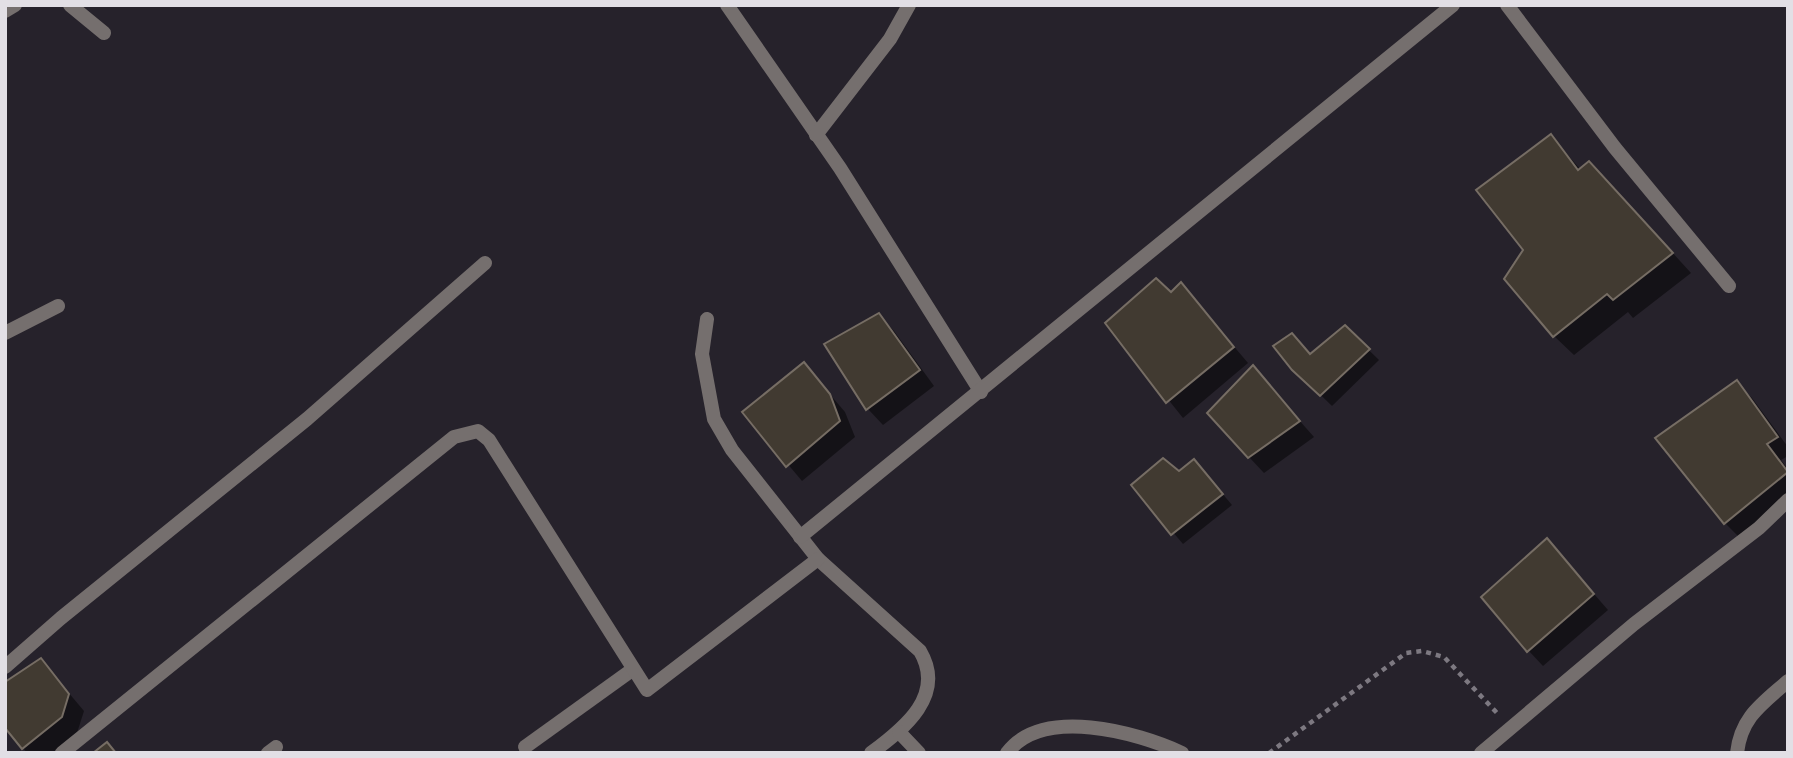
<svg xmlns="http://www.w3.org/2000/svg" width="1793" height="758" viewBox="0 0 1793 758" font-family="'Fira Sans',sans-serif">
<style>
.shadow{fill:#0007}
.building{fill:#413a31;stroke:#766d64;stroke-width:2}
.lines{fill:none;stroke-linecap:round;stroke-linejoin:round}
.path{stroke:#7d7981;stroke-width:4.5;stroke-dasharray:5 5;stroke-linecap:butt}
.street{stroke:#756f6e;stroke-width:14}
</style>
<rect width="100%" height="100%" fill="#26222b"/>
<!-- shadow -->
<g class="shadow">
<polygon points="1551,136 1581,170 1608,182 1691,273 1633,318 1628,312 1574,355 1554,336 1526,250"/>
<polygon points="1181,284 1248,363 1183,418 1107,323 1171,294"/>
<polygon points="879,315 894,331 934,386 883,425 868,409 827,344"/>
<polygon points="1345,327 1379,360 1332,406 1294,369"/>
<polygon points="804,364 845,412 855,437 802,481 744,412"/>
<polygon points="1253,368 1314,437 1264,473 1249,457"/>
<polygon points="1737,383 1752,398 1788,447 1788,456 1781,460 1788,469 1788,500 1740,538 1725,523"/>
<polygon points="1204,472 1232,505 1183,544 1133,485 1179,474"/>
<polygon points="1547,540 1608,610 1543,666 1528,650"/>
<polygon points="41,660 84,711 77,733 52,753 27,753 5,725"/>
</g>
<!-- building -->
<g class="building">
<polygon points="1551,134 1578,170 1589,161 1673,253 1613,300 1607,294 1553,337 1504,279 1523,250 1476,190"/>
<polygon points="1156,278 1171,292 1181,282 1234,347 1166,403 1105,323"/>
<polygon points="879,313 920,370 866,410 824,344"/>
<polygon points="1345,325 1370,349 1320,396 1292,370 1273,346 1292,333 1310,354"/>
<polygon points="804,362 830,394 840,421 786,467 742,412"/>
<polygon points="1253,365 1300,421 1248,458 1207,413"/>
<polygon points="1737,380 1778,437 1767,444 1788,472 1724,524 1655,438"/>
<polygon points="1163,458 1179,471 1194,459 1223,494 1171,535 1131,485"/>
<polygon points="1547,538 1594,594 1527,652 1481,597"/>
<polygon points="41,658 69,694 62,717 22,749 5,728 5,682"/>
<polygon points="107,742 116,753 93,753"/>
</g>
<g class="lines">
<!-- path -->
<polyline class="path" points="1269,753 1406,653 1422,651 1444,657 1497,713"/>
<!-- street -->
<g class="street">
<polyline points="70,5 104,33"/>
<polyline points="727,5 840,168 981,392"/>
<polyline points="1507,5 1615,148 1729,286"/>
<polyline points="5,11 15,5"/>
<polyline points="816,135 890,39 909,5"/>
<path d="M707,319l-5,35 12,65 18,31 86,109 102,92c26,44 -15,77 -49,102"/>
<polyline points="5,333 58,306"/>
<polyline points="800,537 1453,5"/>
<polyline points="5,667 61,618 307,419 485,263"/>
<polyline points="899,732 919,753"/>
<polyline points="525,747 632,670"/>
<polyline points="62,753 454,437 478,431 489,440 647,690 818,559"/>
<polyline points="268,753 276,747"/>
<path d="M1007,753c35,-47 130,-21 175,0"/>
<polyline points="1481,753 1634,624 1759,528 1788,500"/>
<path d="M1737,753c4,-36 25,-49 51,-72"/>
</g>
</g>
<!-- border -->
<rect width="1793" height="758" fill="none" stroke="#e2dfe5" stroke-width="14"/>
</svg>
